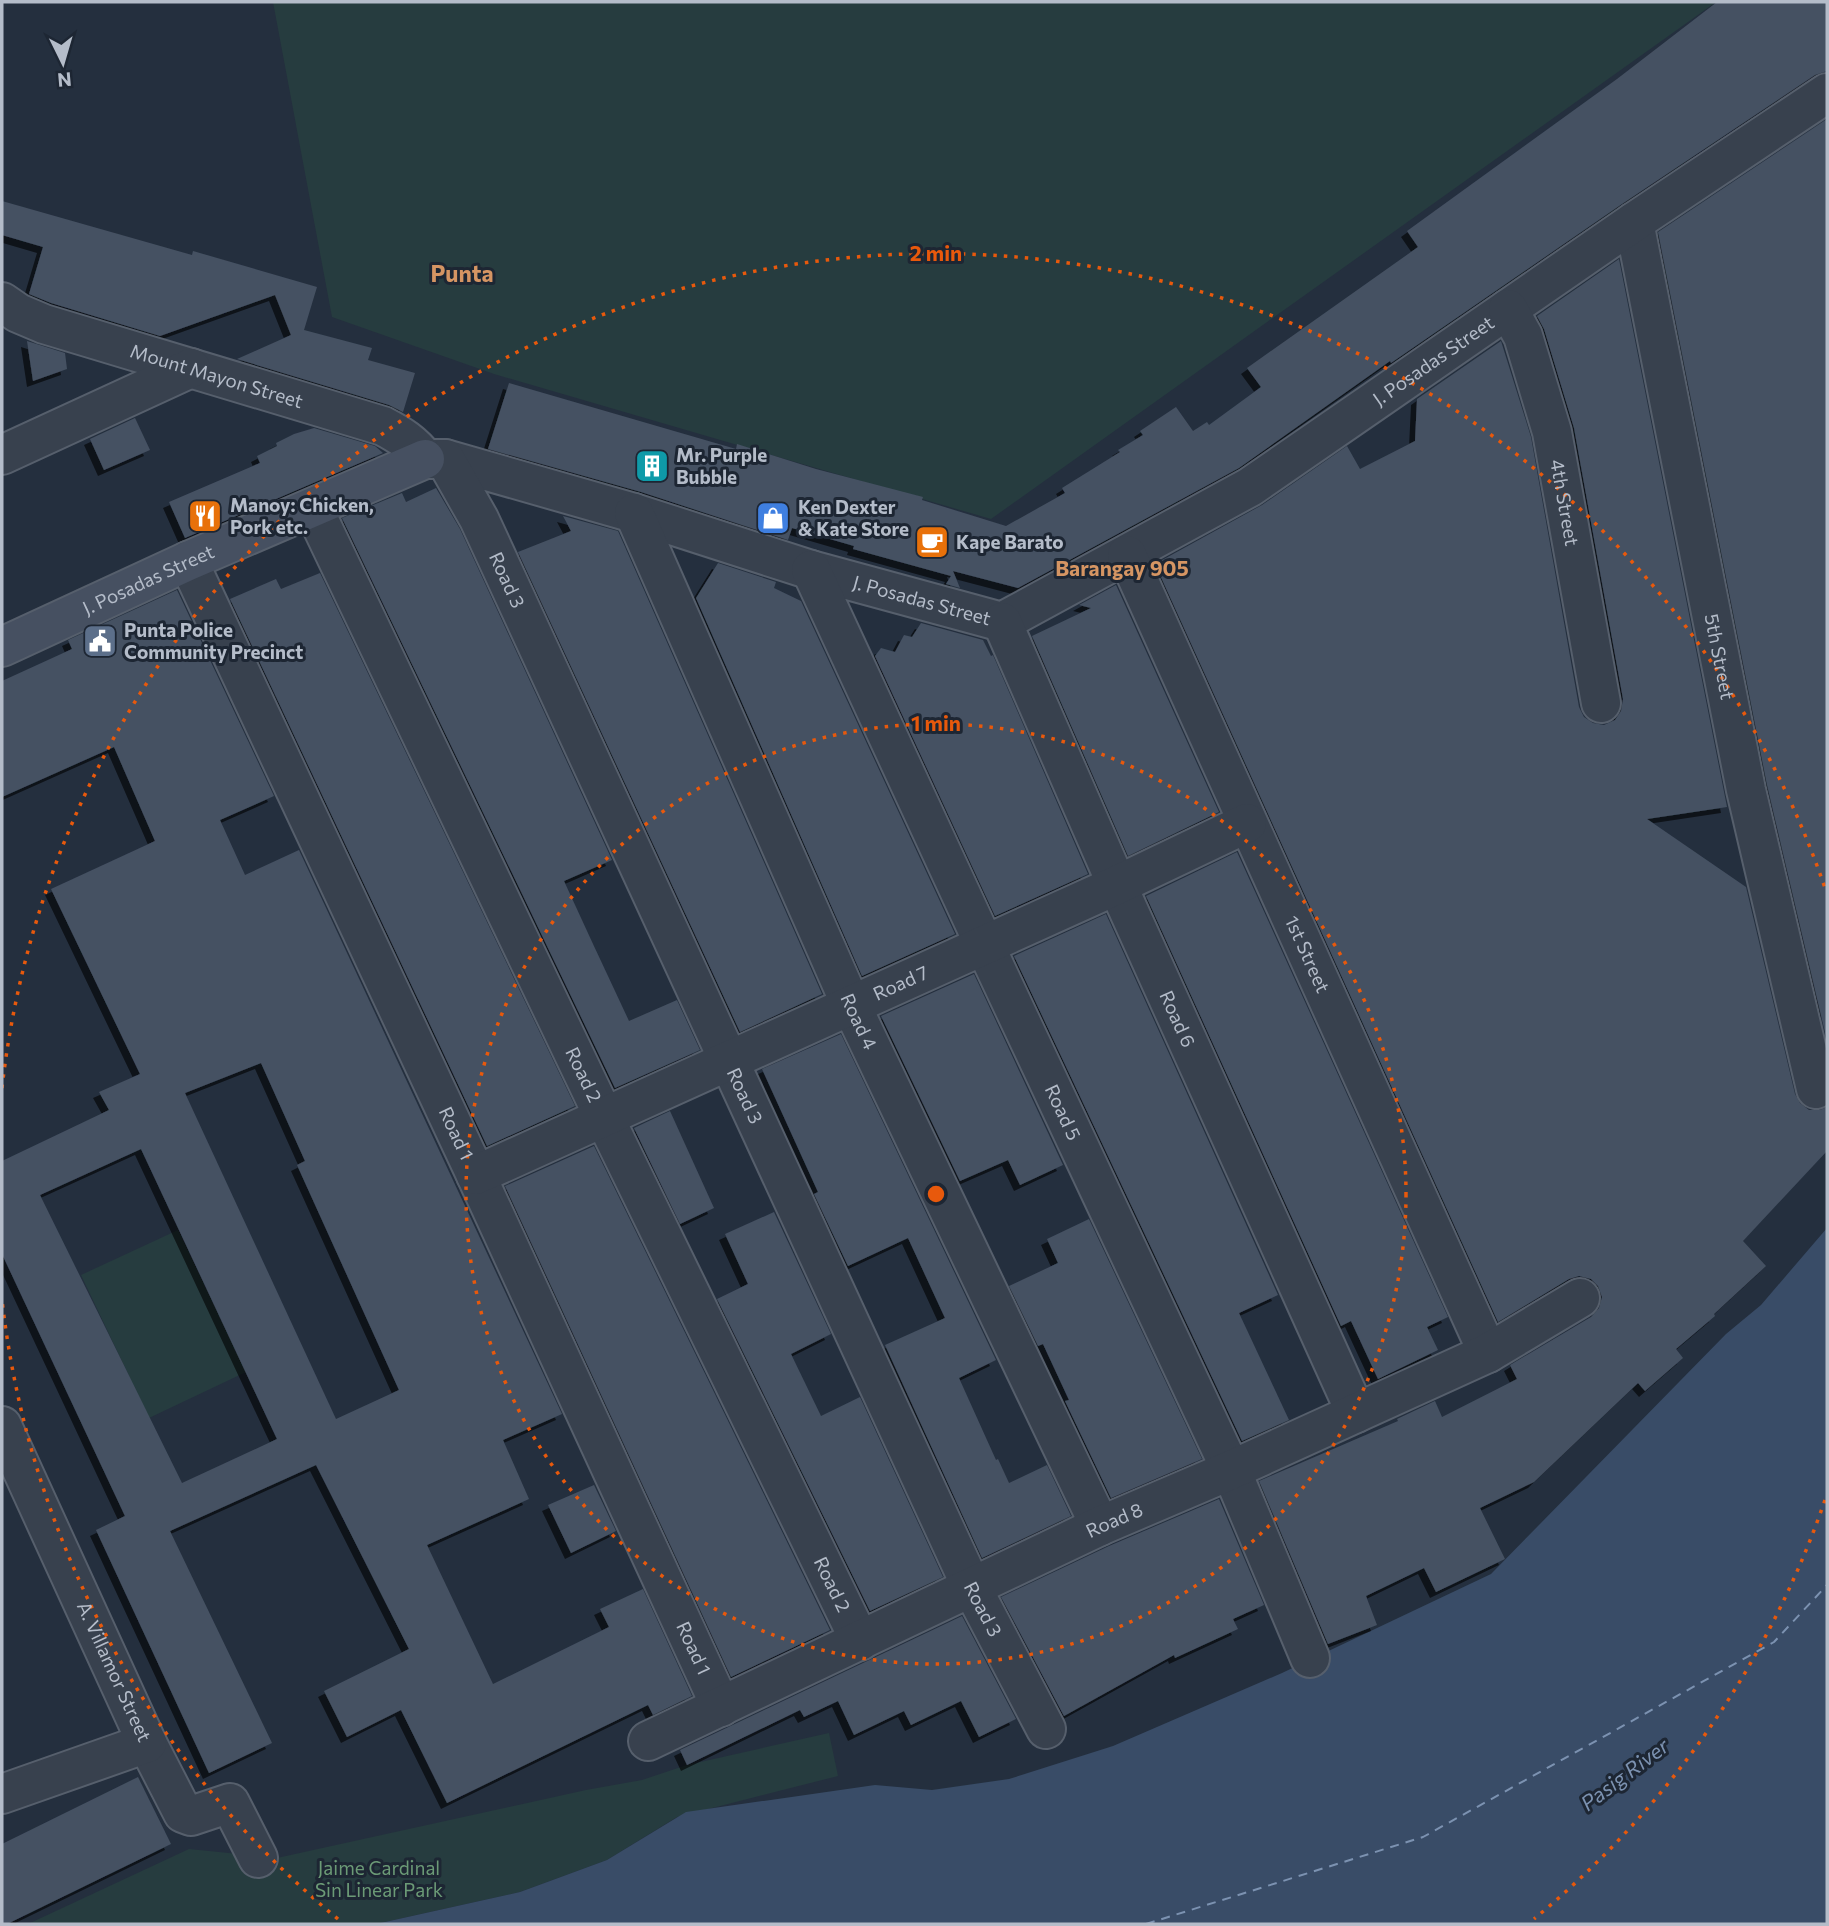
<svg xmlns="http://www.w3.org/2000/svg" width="1829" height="1926" viewBox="0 0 1829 1926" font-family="Commissioner,sans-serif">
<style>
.green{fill:#263c3f}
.water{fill:#394c67}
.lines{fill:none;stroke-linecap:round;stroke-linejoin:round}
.ferry{stroke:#7c92b1;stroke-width:2;stroke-dasharray:9 7;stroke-linecap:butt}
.building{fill:#455162;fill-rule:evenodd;filter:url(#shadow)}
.street-casing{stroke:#565f6c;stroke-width:42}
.secondary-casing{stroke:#565f6c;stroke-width:42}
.street{stroke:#38414e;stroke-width:38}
.secondary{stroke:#465061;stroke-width:38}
.ring{fill:none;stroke:#e8590c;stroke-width:3.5;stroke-dasharray:3.5 7}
.labels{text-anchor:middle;stroke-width:6;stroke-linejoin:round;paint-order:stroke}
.street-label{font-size:19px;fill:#b4bcc9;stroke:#1d2633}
.poi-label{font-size:19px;font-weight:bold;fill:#b4bcc9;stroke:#1d2633;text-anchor:start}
.park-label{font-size:19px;fill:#6b9a76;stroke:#1d2633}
.neighbourhood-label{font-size:21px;font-weight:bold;fill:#d59563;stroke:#1d2633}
.water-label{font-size:21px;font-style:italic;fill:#7c92b1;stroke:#1d2633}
.quarter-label{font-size:23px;font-weight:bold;fill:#d59563;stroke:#1d2633}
.centre{fill:#e8590c;stroke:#1d2633;stroke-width:3.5}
.ring-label{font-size:21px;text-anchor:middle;font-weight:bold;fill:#e8590c;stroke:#1d2633;stroke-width:6;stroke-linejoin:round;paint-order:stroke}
</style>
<defs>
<filter id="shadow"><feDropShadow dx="-6" dy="6" stdDeviation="0" flood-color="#0009"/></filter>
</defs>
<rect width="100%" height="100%" fill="#242f3e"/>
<!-- green -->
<g class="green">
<polygon points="273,2 1716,2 991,519 494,374 332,317"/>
<polygon points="178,1230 246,1372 149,1418 81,1275"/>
<polygon points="829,1733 838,1776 677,1817 607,1860 520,1892 376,1924 28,1924 189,1849 277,1858 586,1790 642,1780 687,1765"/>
</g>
<!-- water -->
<polygon class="water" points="1827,1228 1827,1924 376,1924 520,1892 550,1881 607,1860 686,1812 875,1785 932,1790 1009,1779 1113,1746 1282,1673 1491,1574 1726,1334 1761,1305"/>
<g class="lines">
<!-- ferry -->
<polyline class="ferry" points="1146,1924 1423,1837 1774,1642 1827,1585"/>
</g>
<!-- building -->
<g class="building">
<polygon points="1717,2 1827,2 1827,71 1815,75 1622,204 1391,363 1390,361 1239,468 1018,588 953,571 960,588 946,584 951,576 853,549 854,546 792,528 788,540 641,492 488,449 509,383 736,449 737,444 816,469 923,497 922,500 1006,526 1065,493 1062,488 1120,452 1118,450 1143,435 1140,431 1176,407 1193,431 1207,422 1209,425 1261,387 1247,368 1418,247 1407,231 1617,79"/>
<polygon points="1827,119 1827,1041 1767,785 1658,232"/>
<polygon points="2,201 192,255 193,251 317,287 304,330 372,348 368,360 415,373 403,412 389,405 237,359 291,335 275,295 160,336 51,303 29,294 43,247 2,235"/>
<polygon points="1619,259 1727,807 1647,819 1746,887 1795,1094 1800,1103 1809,1110 1820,1110 1827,1107 1827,1151 1743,1241 1766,1266 1714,1314 1715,1316 1676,1349 1683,1358 1645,1391 1638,1383 1534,1482 1480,1508 1505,1559 1436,1592 1424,1568 1366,1596 1377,1625 1328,1644 1259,1481 1398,1421 1397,1419 1435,1401 1442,1417 1517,1379 1510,1365 1591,1317 1599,1308 1602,1297 1598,1286 1591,1279 1579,1276 1569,1279 1498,1322 1155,564 1262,505 1347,446 1360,469 1415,441 1417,399 1501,341 1531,437 1579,707 1584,717 1593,723 1604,725 1615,720 1621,711 1623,699 1574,428 1544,329 1537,316"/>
<polygon points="27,341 65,353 67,369 33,381"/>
<polygon points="135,418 150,450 104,470 90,439"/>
<polygon points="314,428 375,446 383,453 185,538 169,502 260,463 257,456 277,446 276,443 294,434"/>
<polygon points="436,488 460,529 612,860 564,881 593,944 629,1021 677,1000 700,1050 615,1088 342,518 402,493 406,502"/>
<polygon points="563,516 618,531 822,994 740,1032 518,552 571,531"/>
<polygon points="718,563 776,582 774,588 801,601 955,934 862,976 696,598"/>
<polygon points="320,573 575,1106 487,1146 230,599 276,579 281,589"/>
<polygon points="1116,585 1219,812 1128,856 1032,636 1091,608 1079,605"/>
<path d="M177,590l97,206 -54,24 25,55 54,-25 263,564 -59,26 26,59 -102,46 66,139 116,-57 -9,-18 43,-20 49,107 -39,19 -5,-10 -201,98 -46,-93 -54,27 -23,-46 85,-42 -93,-184 -146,66 102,212 -63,30 -113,-243 29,-14 -123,-262v-93l107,-51 -10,-18 41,-18 -89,-185 104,-48 -41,-94 -112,50v-116l70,-32 -4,-9zM261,1063l44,98 -8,4 102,225 -63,29 -151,-326zM141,1149l136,290 -95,44 -142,-288z"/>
<polygon points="921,623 983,640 991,656 993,655 1088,874 995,916 875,656 881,648 895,652 904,635 912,637"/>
<polygon points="1237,852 1448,1317 1427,1327 1438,1350 1378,1379 1351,1321 1341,1326 1146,896"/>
<polygon points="1106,914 1278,1295 1239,1313 1289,1420 1242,1441 1014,956"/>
<polygon points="974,974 1063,1165 1020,1185 1008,1160 960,1181 881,1016"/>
<polygon points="841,1034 996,1360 959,1378 996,1460 998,1459 1009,1483 1047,1465 1071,1516 982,1558 885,1345 945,1318 908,1238 848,1266 814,1194 818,1192 762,1069"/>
<polygon points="670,1111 714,1208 680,1224 634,1128"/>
<polygon points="594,1146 830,1630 731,1677 505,1186"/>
<polygon points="774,1212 831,1334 791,1354 821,1416 860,1397 943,1577 870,1611 717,1299 748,1284 725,1234"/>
<polygon points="1089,1219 1202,1459 1111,1498 1065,1401 1069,1400 1043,1344 1038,1346 1009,1286 1058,1263 1047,1239"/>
<polygon points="594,1485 616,1531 571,1553 548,1505"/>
<polygon points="1219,1499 1264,1605 1233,1619 1238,1629 1175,1658 1174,1655 1064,1716 1001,1597 1109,1546"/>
<polygon points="962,1616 1016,1719 979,1737 961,1701 911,1725 904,1711 854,1735 838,1701 804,1717 800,1710 687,1765 680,1750"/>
<polygon points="138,1777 171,1844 7,1924 2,1924 2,1844"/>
</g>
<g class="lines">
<!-- street casing -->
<g class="street-casing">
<g id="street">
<path id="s1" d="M1634,222l112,568 70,299"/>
<path id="s2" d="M2,302l16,11 26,11 339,102c17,9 30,17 42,33h20l189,54 177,57 191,52 248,-135 384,-265 193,-129"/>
<path id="s3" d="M1508,309l15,27 29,96 49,271"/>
<polyline points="2,455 191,368"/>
<path id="s4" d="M445,459l34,60 493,1069 74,141"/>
<path id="s5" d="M313,508l291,609 256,524"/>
<path id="s6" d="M634,513l217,492 249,521"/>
<path id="s7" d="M1127,555l361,798"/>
<path id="s8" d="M188,561l288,614 245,532"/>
<path id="s9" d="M811,570l173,374 247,526 79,188"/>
<path id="s10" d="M1002,622l115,263 239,528"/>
<path id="s11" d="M476,1175l641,-290 130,-62"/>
<path id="s12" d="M2,1426l145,317 36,70 8,3 39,-13 28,55"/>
<path id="s13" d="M648,1741l452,-215 131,-56 257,-117 92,-55"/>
<polyline points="2,1794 147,1743"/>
</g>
</g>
<!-- secondary casing -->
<g class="secondary-casing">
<g id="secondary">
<path id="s14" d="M2,647l186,-86 237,-102"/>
</g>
</g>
<!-- street -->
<use href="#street" class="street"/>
<!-- secondary -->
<use href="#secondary" class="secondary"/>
</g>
<!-- distance rings -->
<g class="ring">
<circle cx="936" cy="1194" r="470"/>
<path d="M1825 1500A940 940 0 0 1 1534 1919M338 1919A940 940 0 0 1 2 1300M2 1088A940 940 0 0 1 1825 888"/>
</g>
<!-- icons -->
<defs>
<g id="building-square" transform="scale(1.75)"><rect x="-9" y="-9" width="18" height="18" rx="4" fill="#0f9aa8" stroke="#1d2633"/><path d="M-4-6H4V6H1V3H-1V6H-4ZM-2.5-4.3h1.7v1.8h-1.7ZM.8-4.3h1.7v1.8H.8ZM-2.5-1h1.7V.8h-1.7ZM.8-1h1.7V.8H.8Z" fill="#fff"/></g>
<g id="restaurant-square" transform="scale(1.75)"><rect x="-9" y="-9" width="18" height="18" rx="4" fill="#e8710a" stroke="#1d2633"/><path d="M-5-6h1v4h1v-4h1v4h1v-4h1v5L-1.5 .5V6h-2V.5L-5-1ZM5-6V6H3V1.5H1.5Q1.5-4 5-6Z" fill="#fff"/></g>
<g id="shop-square" transform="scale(1.75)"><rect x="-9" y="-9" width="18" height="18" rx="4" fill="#3f7fe0" stroke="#1d2633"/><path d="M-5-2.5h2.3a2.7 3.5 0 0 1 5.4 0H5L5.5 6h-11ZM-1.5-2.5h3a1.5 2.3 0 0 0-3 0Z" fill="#fff"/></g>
<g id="cafe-square" transform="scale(1.75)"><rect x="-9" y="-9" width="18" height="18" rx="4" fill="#e8710a" stroke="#1d2633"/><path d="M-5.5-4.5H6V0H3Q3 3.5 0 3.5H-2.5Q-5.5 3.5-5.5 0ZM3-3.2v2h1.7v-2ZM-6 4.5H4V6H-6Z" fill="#fff"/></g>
<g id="civic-square" transform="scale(1.75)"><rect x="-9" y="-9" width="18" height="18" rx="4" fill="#5c6f8a" stroke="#1d2633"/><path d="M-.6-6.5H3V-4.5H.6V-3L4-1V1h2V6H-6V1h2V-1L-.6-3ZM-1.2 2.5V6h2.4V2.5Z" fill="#fff"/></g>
</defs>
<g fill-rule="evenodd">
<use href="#building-square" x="652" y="466"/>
<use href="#restaurant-square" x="205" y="516"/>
<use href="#shop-square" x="773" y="518"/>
<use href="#cafe-square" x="932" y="542"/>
<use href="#civic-square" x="100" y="641"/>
</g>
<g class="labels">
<!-- street labels -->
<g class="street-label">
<text dy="7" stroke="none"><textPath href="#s2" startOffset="1561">J. Posadas Street</textPath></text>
<text dy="7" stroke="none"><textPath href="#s2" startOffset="228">Mount Mayon Street</textPath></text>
<text dy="7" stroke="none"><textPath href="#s3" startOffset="203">4th Street</textPath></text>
<text dy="7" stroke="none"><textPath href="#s14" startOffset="161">J. Posadas Street</textPath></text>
<text dy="7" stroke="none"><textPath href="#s4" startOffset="136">Road 3</textPath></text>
<text dy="7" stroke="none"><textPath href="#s2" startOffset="973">J. Posadas Street</textPath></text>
<text dy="7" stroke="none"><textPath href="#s1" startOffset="443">5th Street</textPath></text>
<text dy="7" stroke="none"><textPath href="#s7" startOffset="438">1st Street</textPath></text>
<text dy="7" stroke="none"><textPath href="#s11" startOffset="466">Road 7</textPath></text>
<text dy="7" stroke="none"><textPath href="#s10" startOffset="434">Road 6</textPath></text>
<text dy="7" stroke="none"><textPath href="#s6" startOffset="556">Road 4</textPath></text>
<text dy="7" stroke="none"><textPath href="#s5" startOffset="628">Road 2</textPath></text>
<text dy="7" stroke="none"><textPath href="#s4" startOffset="704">Road 3</textPath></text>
<text dy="7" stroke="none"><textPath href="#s9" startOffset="598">Road 5</textPath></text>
<text dy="7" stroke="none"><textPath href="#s8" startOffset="632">Road 1</textPath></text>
<text dy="7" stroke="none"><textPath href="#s13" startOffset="516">Road 8</textPath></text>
<text dy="7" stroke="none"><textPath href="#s5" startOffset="1195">Road 2</textPath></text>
<text dy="7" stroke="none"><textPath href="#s4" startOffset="1270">Road 3</textPath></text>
<text dy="7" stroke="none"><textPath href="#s8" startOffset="1199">Road 1</textPath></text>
<text dy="7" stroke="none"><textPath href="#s12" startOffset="270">A. Villamor Street</textPath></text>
</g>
<!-- poi labels -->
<g class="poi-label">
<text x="676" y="462">Mr. Purple<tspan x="676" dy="22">Bubble</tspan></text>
<text x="230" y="512">Manoy: Chicken,<tspan x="230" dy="22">Pork etc.</tspan></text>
<text x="798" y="514">Ken Dexter<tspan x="798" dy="22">&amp; Kate Store</tspan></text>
<text x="956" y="549">Kape Barato</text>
<text x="124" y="637">Punta Police<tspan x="124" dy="22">Community Precinct</tspan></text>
</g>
<!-- park labels -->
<g class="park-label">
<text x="379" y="1875">Jaime Cardinal<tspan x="379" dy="22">Sin Linear Park</tspan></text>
</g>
<!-- neighbourhood labels -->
<g class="neighbourhood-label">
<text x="1122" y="576">Barangay 905</text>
</g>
<!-- water labels -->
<g class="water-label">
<text transform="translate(1625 1775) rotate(-37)" y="7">Pasig River</text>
</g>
<!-- quarter labels -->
<g class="quarter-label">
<text x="462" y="282">Punta</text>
</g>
</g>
<circle cx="936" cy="1194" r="10" class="centre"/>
<g class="ring-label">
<text x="936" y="261">2 min</text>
<text x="936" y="731">1 min</text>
</g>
<!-- border -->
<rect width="1829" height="1926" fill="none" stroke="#b4bcc9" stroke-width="7"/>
<!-- north arrow -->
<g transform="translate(63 63) rotate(175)" stroke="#1d2633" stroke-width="5" paint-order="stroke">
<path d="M0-5L12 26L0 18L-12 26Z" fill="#b4bcc9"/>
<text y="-10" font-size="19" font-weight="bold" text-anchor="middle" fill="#b4bcc9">N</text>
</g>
</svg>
